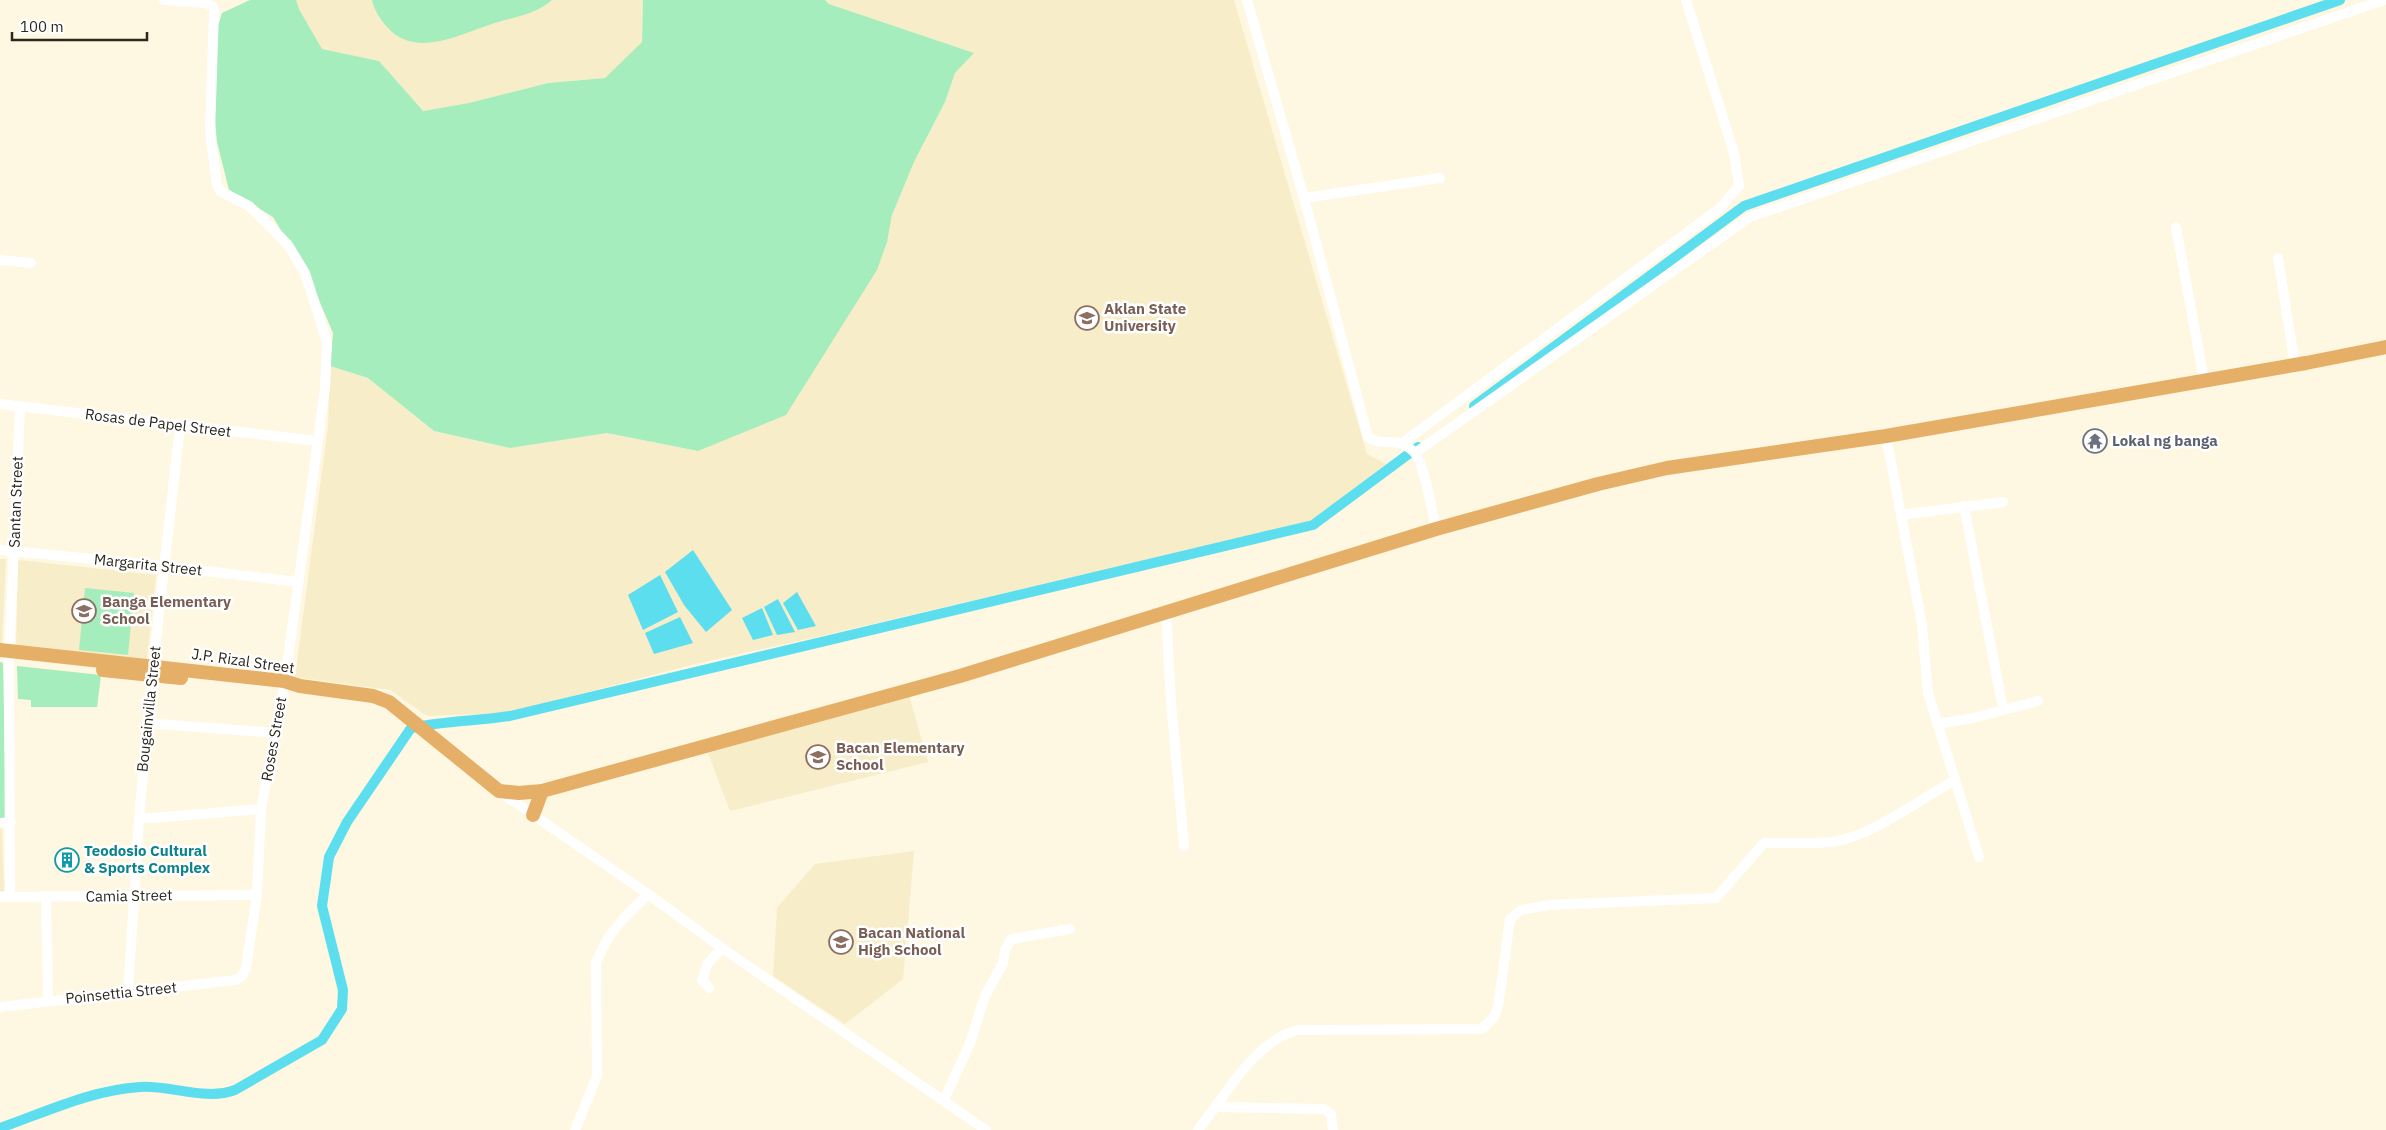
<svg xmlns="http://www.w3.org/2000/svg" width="2386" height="1130" viewBox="0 0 2386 1130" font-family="'IBM Plex Sans',sans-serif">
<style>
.built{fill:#f8edc9}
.green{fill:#a5edbd}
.water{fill:#5cdeee}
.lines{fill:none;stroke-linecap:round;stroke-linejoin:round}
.canal{stroke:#5cdeee;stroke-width:10}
.minor{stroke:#fff;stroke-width:10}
.major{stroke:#e6af67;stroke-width:14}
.labels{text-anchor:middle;stroke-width:5;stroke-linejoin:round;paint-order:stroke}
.education-label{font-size:15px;font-weight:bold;fill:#785e54;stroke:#fff;text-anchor:start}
.street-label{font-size:15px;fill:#2b271d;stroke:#fff}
.worship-label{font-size:15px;font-weight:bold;fill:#5b616d;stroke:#fff;text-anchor:start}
.culture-label{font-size:15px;font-weight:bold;fill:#0d838f;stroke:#fff;text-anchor:start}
</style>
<rect width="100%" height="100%" fill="#fef7e1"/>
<!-- built -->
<g class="built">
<polygon points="256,0 643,0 642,42 605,78 548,83 469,103 422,111 379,61 322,49 299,9"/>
<polygon points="825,0 1234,0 1367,454 1386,464 1311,521 821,636 699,663 507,713 427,716 390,690 295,677 328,426 330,366 368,378 434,431 510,448 607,433 698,451 887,242 892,215 914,162 945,102 955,73 974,53 829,4"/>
<polygon points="0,559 6,559 2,646 0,645"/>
<polygon points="18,560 156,575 147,660 16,648"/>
<polygon points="909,695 928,762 730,811 708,753"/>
<polygon points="2,828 4,891 0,891 0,829"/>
<polygon points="914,851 903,979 845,1024 773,976 777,908 815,864"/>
</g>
<!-- green -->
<g class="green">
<polygon points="250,0 296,0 299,9 322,49 379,61 423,111 469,103 548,83 605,78 642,42 643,0 825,0 829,4 974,53 955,73 945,102 914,162 892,215 887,242 877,270 786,415 698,451 607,433 510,448 434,431 368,378 330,366 333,333 310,279 273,217 229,190 217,142 209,55 222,13"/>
<path d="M372,0h180c-15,14 -38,17 -57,23 -33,10 -79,37 -108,4 -7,-8 -13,-17 -15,-27z"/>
<polygon points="85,588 134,593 128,655 79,650"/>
<polygon points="0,662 3,663 6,818 0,818"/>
<polygon points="17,666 101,675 97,707 31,707 31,700 18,699"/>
</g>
<!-- water -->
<g class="water">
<polygon points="693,550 732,610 706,632 684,605 665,572"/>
<polygon points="660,575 678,612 643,630 628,595"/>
<polygon points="797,592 816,626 798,630 783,603"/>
<polygon points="778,599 795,632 777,635 764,607"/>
<polygon points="762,608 773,635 753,640 742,618"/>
<polygon points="680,617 693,643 654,654 645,633"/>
</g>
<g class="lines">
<!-- canal -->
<g class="canal">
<polyline points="1474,406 1744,206 2340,0"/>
<path d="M0,1128c46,-16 91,-38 140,-41 31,-2 66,14 95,3l87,-50 20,-31 1,-19 -21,-84 7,-49 18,-35 64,-94c33,-7 66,-7 99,-12l803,-191 105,-78"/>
</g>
<!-- minor -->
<g class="minor">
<path d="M1247,0l57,198 64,239c11,9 22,2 34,7 4,2 10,5 13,9 10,13 17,58 21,76"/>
<polyline points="1304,198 1440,178"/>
<polyline points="2176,227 2204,380"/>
<polyline points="2278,258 2295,365"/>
<polyline points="0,260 31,263"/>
<polyline points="0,404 317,441"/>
<polyline points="1886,436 1922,625 1928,693 1979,857"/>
<polyline points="1401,444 1719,209 1739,186 1734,153 1686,0"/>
<polyline points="1415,453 1750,217 2384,0"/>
<polyline points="1964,506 2003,709"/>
<polyline points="1901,515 2003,502"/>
<polyline points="0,550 164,566 297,582"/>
<polyline points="1166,613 1171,702 1184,846"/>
<polyline points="147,723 275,733"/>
<polyline points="1937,724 1973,718 2038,701"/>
<polyline points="500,792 648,894 722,948 986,1130"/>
<polyline points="139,819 261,809"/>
<polyline points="0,823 11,822"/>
<polyline points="0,897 257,895"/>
<polyline points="10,897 9,660 20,407"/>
<polyline points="46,897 48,1001"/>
<polyline points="709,988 702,980 708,963 722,948"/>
<polyline points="128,993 139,819 152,675 180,426"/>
<polyline points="0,1007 236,980 242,976 246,968 257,895 261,809 284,688 325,388 327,342 305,273 288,245 265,221 249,206 220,191 217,185 210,133 214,10 212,6 206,3 164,0"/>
<polyline points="944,1100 970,1043 985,996 1003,963 1005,950 1011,939 1070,929"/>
<polyline points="1217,1107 1324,1109 1331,1114 1333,1130"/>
<polyline points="575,1130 597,1076 596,962 608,938 623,919 648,894"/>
<path d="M1198,1130c27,-34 56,-88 99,-100l185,-1 12,-12 4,-10 12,-88 11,-9 28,-5 167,-7 48,-55c28,-1 59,3 85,-5 32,-10 76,-41 106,-58"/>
</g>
<!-- major -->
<g class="major">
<polyline points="0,650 284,681 300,686 373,696 389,702 499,791 519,793 542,791 960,676 1436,529 1598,484 1667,468 1886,436 2306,363 2386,347"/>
<polyline points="103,670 181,678"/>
<polyline points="533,815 542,791"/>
</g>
</g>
<!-- icons -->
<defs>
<g id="university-ring" transform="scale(1.25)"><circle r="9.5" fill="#fff" stroke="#8d6e63" stroke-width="1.5"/><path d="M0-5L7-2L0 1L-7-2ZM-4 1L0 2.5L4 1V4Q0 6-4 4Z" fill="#8d6e63"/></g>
<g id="temple-ring" transform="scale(1.25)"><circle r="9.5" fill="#fff" stroke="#6b7280" stroke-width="1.5"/><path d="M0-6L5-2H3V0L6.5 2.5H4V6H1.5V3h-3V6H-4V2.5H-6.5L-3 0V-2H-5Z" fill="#6b7280"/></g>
<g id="school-ring" transform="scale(1.25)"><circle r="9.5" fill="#fff" stroke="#8d6e63" stroke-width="1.5"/><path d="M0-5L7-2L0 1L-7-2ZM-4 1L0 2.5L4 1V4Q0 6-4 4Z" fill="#8d6e63"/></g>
<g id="building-ring" transform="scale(1.25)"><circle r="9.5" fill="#fff" stroke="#0f9aa8" stroke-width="1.5"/><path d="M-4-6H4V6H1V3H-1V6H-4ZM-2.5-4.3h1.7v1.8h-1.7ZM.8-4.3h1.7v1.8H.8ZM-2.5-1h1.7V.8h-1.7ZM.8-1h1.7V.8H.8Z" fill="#0f9aa8"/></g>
</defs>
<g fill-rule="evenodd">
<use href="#university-ring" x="1087" y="318"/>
<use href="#temple-ring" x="2095" y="441"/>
<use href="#school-ring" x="84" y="611"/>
<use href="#school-ring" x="818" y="757"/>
<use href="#building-ring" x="67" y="860"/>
<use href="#school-ring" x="841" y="942"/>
</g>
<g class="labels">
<!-- education labels -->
<g class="education-label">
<text x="1104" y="314">Aklan State<tspan x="1104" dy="17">University</tspan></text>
<text x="102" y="607">Banga Elementary<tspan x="102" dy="17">School</tspan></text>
<text x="836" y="753">Bacan Elementary<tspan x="836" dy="17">School</tspan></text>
<text x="858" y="938">Bacan National<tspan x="858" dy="17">High School</tspan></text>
</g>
<!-- street labels -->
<g class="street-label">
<text transform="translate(158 423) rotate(7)" y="5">Rosas de Papel Street</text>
<text transform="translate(16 502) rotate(-88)" y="5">Santan Street</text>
<text transform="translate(148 565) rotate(6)" y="5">Margarita Street</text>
<text transform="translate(243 661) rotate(8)" y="5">J.P. Rizal Street</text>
<text transform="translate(149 709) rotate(-84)" y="5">Bougainvilla Street</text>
<text transform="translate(274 739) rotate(-80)" y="5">Roses Street</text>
<text transform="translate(129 896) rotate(-1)" y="5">Camia Street</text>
<text transform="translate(121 993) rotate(-6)" y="5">Poinsettia Street</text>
</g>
<!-- worship labels -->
<g class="worship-label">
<text x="2112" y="446">Lokal ng banga</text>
</g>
<!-- culture labels -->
<g class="culture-label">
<text x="84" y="856">Teodosio Cultural<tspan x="84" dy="17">&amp; Sports Complex</tspan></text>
</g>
</g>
<!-- scale -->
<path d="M12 32v8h135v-8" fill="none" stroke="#2b271d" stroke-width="2.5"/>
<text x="20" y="32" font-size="15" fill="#2b271d" stroke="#ffffff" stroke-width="4" paint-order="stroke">100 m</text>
</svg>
